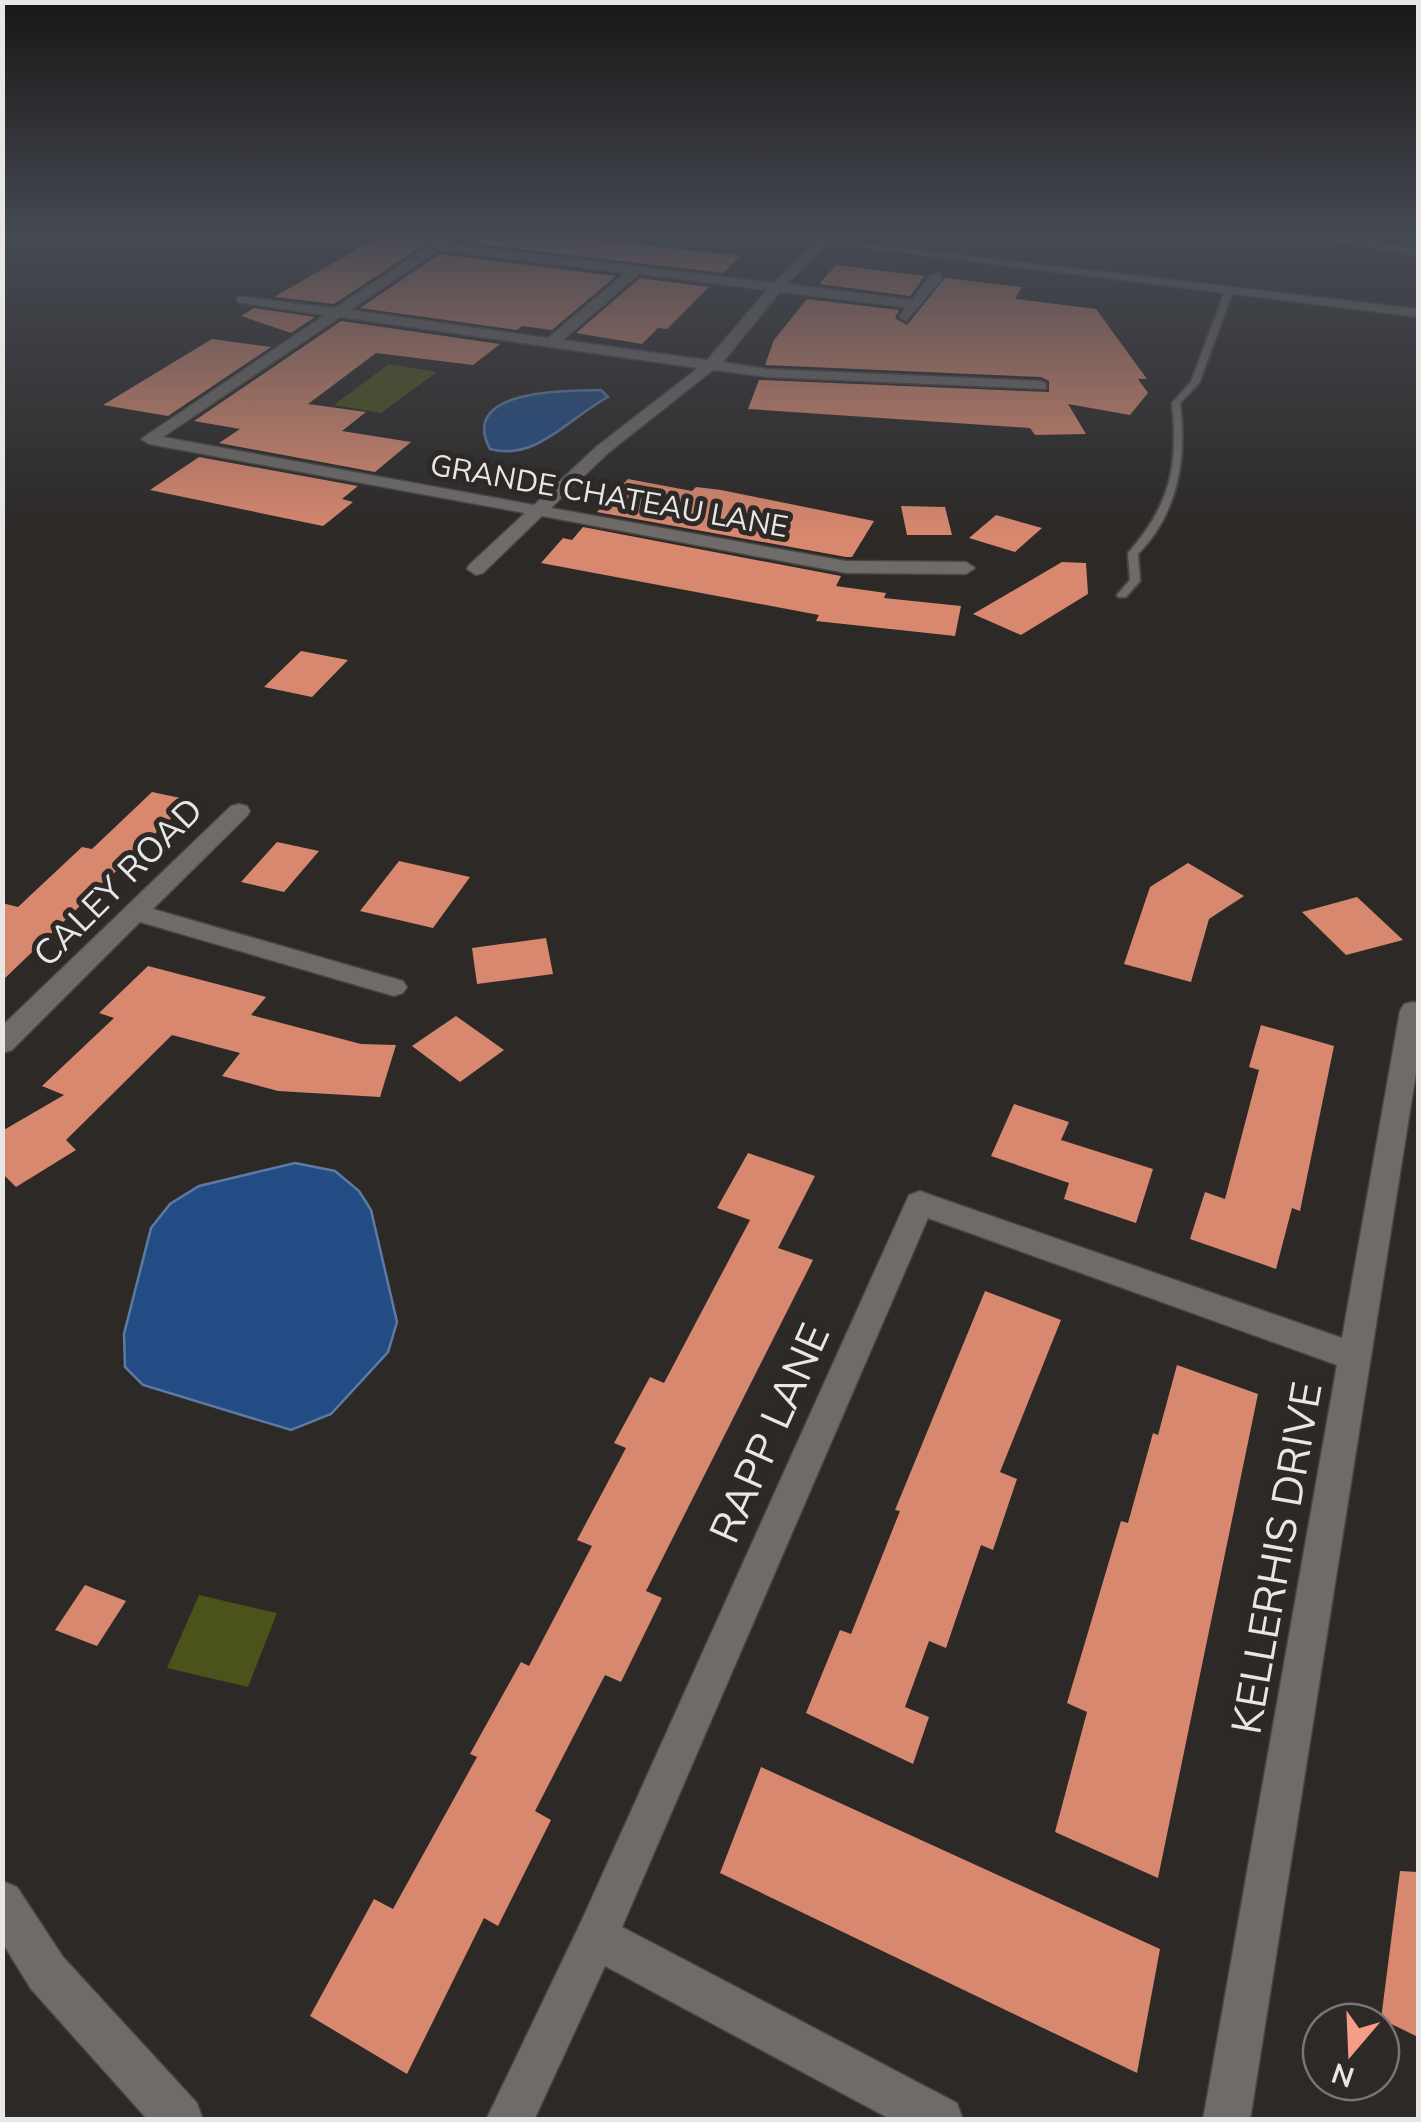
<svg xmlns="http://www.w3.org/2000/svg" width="1421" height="2122" viewBox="0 0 1421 2122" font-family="Mulish,sans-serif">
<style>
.green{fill:#4b521a}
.water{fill:#234c84;stroke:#5e7aa1;stroke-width:2.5}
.building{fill:#d7886e}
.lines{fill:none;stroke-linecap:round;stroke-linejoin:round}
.service-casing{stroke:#484543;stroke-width:4}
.minor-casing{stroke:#484543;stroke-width:3}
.secondary-casing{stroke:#484543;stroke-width:3}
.service{fill:#6f6b69;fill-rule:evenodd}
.minor{fill:#6f6b69;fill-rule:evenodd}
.secondary{fill:#6f6b69;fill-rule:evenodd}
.labels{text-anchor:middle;stroke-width:10;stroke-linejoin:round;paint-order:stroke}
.far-street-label{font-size:30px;fill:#e9e7e6;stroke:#2c2927}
.street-label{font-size:35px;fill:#e9e7e6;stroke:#2c2927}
.near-street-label{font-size:42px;fill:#e9e7e6;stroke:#2c2927}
</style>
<rect width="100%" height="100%" fill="#2c2927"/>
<!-- green -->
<g class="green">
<polygon points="389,364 437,372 381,413 334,405"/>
<polygon points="199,1595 277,1613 248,1687 167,1668"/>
</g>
<!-- water -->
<g class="water">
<path d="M601,390l7,7c-38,20 -72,65 -118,52 -32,-61 77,-58 111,-59z"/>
<polygon points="295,1163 335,1171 359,1191 371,1210 397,1322 388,1352 331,1414 291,1430 143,1385 125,1367 124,1334 151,1228 170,1204 199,1186"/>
</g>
<!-- building -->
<g class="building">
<polygon points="380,236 431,240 334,304 274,297"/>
<polygon points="479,236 562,236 740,256 723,273 469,243"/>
<polygon points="440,254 616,276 552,330 522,326 517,330 360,308"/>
<polygon points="836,265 917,275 925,276 910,296 819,284"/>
<polygon points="640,278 709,287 667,329 658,328 642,344 576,333"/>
<polygon points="945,278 1022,287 1015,299 1096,309 1147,379 1138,379 1148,393 1130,415 1068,404 1086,434 1035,435 1030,428 748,409 759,380 1049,392 1049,381 1041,377 765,365 774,340 807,299 899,310 895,318 907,325"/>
<polygon points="254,308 315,317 291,333 241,316"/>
<polygon points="341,321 500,344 473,365 376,353 308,404 366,412 342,431 411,442 375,472 219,443 240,429 194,421"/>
<polygon points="212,339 271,347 168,416 103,405"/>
<polygon points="199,457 358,486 342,499 353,502 323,526 150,490"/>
<polygon points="628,479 692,491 696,487 721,490 874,521 852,557 846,557 597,512"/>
<polygon points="901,506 945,507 952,535 907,535"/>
<polygon points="996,515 1042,528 1015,552 969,538"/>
<polygon points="583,527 841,576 836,586 886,593 884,598 961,606 955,636 816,621 819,615 541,563 563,538 572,540"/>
<polygon points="1062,562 1086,563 1088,594 1021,635 973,614"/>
<polygon points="301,651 348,660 312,697 264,687"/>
<polygon points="152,792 190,800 2,981 2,903 18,907 82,847 92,849"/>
<polygon points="277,842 319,851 284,892 241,882"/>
<polygon points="399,861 470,877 433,928 360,911"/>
<polygon points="1188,863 1244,896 1209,919 1191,982 1124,964 1150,887"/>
<polygon points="1357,897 1403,940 1346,955 1302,912"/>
<polygon points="546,938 553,974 477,984 472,948"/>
<polygon points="148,966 266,997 251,1015 361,1044 396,1045 380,1097 278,1091 222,1076 240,1053 172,1035 66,1140 76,1150 16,1187 2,1173 2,1131 64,1095 42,1086 114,1018 99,1013"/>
<polygon points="456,1016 504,1050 460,1082 412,1046"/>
<polygon points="1261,1025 1334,1046 1300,1211 1292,1208 1276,1269 1190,1239 1205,1192 1225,1199 1259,1070 1249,1067"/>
<polygon points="1014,1104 1069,1122 1061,1140 1153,1169 1136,1223 1064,1199 1069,1183 991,1156"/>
<polygon points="748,1153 815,1176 778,1248 813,1260 646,1591 662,1598 621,1682 605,1675 535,1811 551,1820 498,1926 484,1918 407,2074 310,2016 374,1899 393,1909 477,1757 470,1754 521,1662 529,1666 592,1546 577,1540 626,1448 614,1443 650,1377 664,1383 750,1220 717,1208"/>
<polygon points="985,1291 1061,1320 1000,1472 1017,1479 993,1550 981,1545 946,1648 929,1641 905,1707 929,1717 913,1764 806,1713 840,1630 851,1634 900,1511 895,1510"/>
<polygon points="1177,1365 1258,1394 1158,1878 1055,1832 1087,1712 1067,1703 1121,1521 1128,1523 1153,1433 1158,1435"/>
<polygon points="85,1585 126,1601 97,1646 55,1630"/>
<polygon points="761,1767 1160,1949 1137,2073 720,1873"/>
<polygon points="1400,1871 1418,1872 1418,2037 1381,2019"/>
</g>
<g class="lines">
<!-- service casing -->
<g class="service-casing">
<path id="service" d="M1229,289l4,2 -34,92 -19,20c7,56 -2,110 -42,151l2,27 -14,16h-8l-1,-2 13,-15 -2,-27c42,-47 51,-88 44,-150l19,-21 34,-91z"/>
</g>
<!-- minor casing -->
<g class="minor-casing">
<g id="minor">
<path d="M444,236h14l-9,8 325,39 48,-46 4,7 -39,40 125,16 19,-26h10v6l-35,41 -7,-4 7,-10 -126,-15 -57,70 44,7 274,12 5,2v6l-279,-12 -54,-7 -105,83 -57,55 295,53 120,1 9,6 -9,6 -120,-1 -304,-57 -59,57 -7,2 -9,-6 2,-4 56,-52 -376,-69 -8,-5 184,-124 -83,-12 -5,-1v-6l98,12zM439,250l186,23 -77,65 -198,-28zM639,274l128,16 -60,70 -144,-20zM340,317l358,51 -102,79 -62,58 -371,-68z"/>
<polygon points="1302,236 1330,236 1418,248 1418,256"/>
<polygon points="239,804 247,806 250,811 247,816 153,909 403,981 407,987 403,993 394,996 140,922 12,1050 2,1053 2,1026 231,806"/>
<polygon points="1413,1002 1418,1003 1418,1060 1250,2120 1203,2120 1337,1365 928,1218 622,1927 957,2103 963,2120 892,2120 605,1966 534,2120 486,2120 581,1922 909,1195 920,1191 931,1195 1342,1338 1400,1011 1404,1004"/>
<polygon points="2,1881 17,1887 63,1957 197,2103 203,2120 148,2120 31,1989 2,1942"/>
</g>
</g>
<!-- secondary casing -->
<g class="secondary-casing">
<polygon id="secondary" points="768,236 801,236 1418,309 1418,317"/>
</g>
<!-- service -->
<use href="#service" class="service"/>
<!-- minor -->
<use href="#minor" class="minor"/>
<!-- secondary -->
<use href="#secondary" class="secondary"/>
</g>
<!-- sky -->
<linearGradient id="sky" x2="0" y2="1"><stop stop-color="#181715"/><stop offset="0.44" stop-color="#454952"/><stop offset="1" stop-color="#454952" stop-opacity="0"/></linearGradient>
<rect width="1421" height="533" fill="url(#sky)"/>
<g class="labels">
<!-- far-street labels -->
<g class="far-street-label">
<text transform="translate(609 496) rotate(10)" y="10">GRANDE CHATEAU LANE</text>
</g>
<!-- street labels -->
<g class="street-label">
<text transform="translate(118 882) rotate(-45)" y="12">CALEY ROAD</text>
</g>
<!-- near-street labels -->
<g class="near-street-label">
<text transform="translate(769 1433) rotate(-66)" y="15">RAPP LANE</text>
<text transform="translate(1276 1558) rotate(-80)" y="15">KELLERHIS DRIVE</text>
</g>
</g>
<!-- border -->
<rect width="1421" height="2122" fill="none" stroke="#e9e7e6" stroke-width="10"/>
<!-- north arrow -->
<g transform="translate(1351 2052) rotate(199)"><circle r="48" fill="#2c2927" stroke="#787573" stroke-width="2.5"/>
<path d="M0-8L18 38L0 25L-18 38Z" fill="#f49e86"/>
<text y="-15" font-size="28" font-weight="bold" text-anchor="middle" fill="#e9e7e6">N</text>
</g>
</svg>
